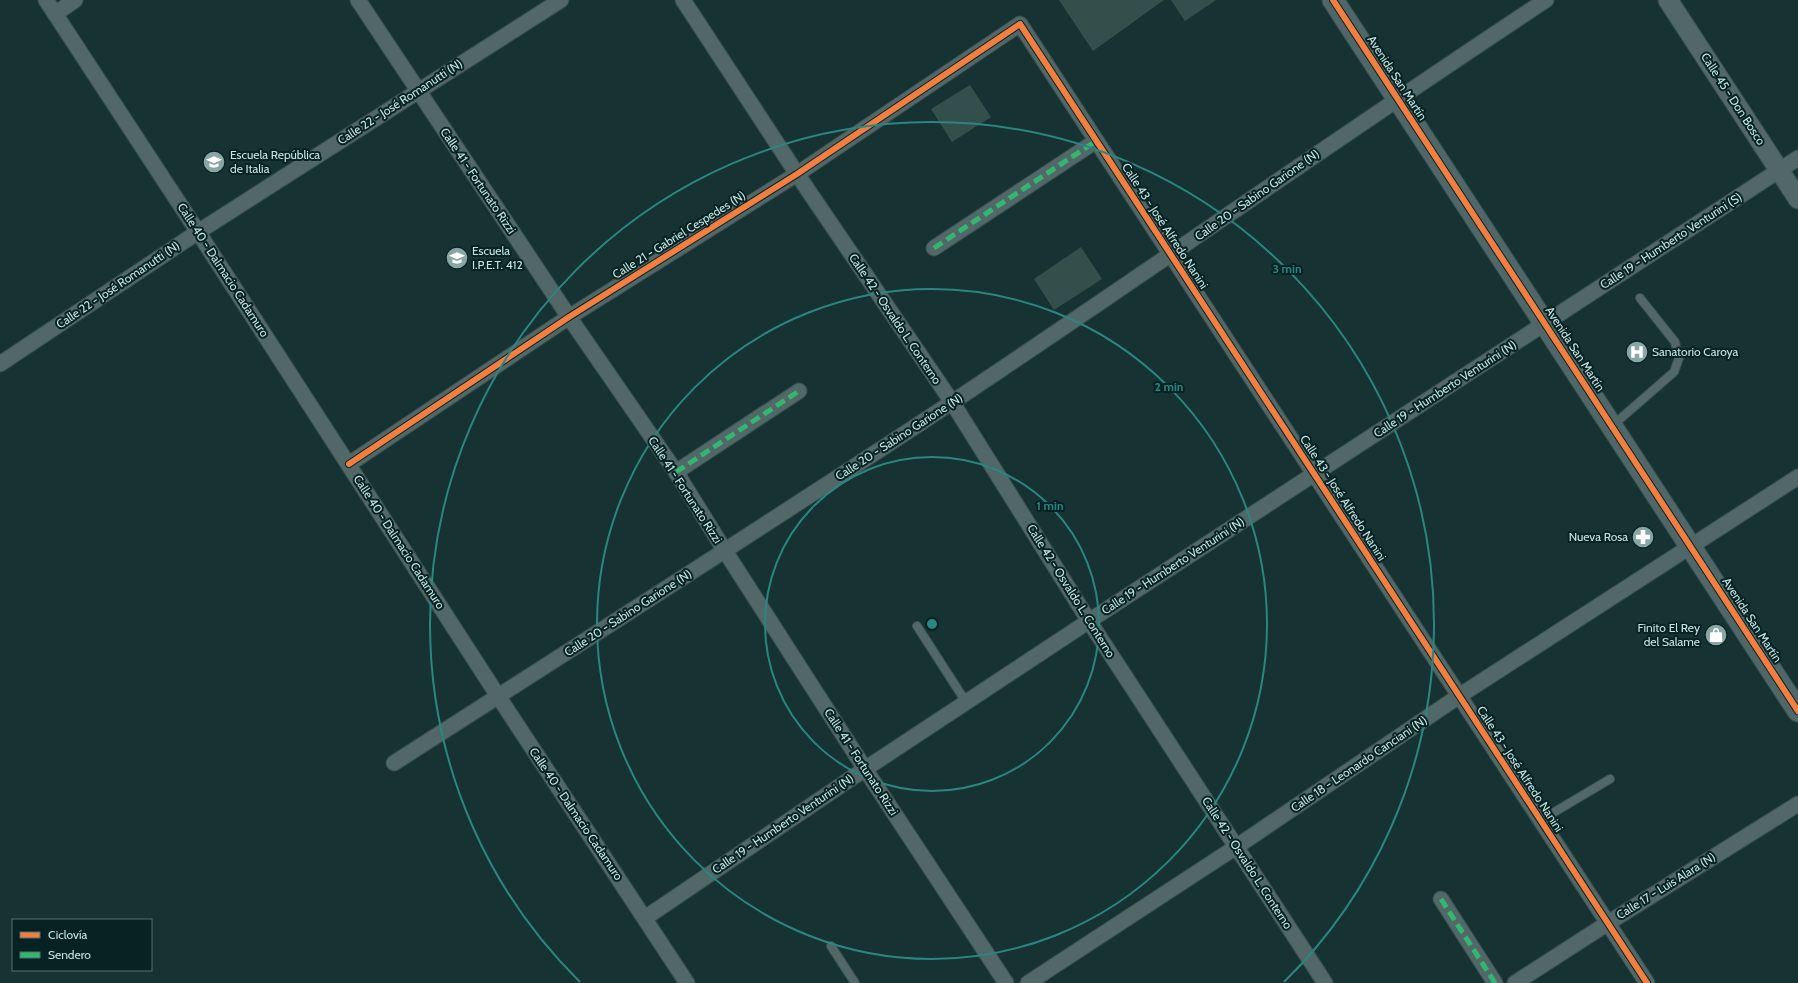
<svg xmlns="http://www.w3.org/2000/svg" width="1798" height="983" viewBox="0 0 1798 983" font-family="Cabin,sans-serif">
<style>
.building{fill:#334f4c}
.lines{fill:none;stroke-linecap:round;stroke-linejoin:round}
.service-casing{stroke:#384e4e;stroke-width:10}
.minor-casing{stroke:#384e4e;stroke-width:17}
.tertiary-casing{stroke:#384e4e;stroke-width:21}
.secondary-casing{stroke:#384e4e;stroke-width:23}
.service{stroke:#526868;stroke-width:8}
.minor{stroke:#526868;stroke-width:15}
.tertiary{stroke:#526868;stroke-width:19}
.secondary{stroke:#506769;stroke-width:21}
.quiet{stroke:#33b770;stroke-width:5;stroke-dasharray:10 5;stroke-linecap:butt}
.cycleway-casing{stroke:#072223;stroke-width:8}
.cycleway{stroke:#f27e40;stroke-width:6}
.ring{fill:none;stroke:#2a8680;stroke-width:2}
.labels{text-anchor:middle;stroke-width:4;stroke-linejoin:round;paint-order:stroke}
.street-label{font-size:12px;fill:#c5e4e4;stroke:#072223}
.poi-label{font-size:12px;fill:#c5e4e4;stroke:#072223;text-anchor:start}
.centre{fill:#2a8680;stroke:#072223;stroke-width:2}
.ring-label{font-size:12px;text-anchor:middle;font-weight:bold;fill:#2a8680;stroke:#072223;stroke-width:4;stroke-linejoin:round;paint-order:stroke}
</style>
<rect width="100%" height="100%" fill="#163232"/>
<!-- building -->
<g class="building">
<polygon points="1059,0 1164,0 1093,51"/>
<polygon points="1171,0 1216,0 1185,21"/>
<polygon points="970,85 991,117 952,142 931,109"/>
<polygon points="1081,247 1102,279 1054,310 1034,279"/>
</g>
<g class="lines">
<!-- service casing -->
<g class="service-casing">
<g id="service">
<polyline points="1612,426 1674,372 1679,358 1675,342 1640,298"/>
<polyline points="917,626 966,702"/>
<polyline points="1541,820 1610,779"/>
<polyline points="831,946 855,983"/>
</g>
</g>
<!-- minor casing -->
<g class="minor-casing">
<g id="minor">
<polyline points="46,0 198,232 498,696 687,983"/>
<polyline points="358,0 569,317 676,472 725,551 865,769 1006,983"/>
<polyline points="683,0 797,174 952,402 1089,621 1325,983"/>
<polyline points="55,14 75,0"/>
<polyline points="934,248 1096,141"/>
<polyline points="0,364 198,232 561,0"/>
<polyline points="349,464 569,317 797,174 1020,24 1647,983"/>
<polyline points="676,472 799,391"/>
<path d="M394,763c187,-120 374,-239 560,-362 198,-132 393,-270 592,-401"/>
<polyline points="1441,899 1495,983"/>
<polyline points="645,918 865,769 1089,621 1798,158"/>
<polyline points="1028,983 1236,847 1459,696 1798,477"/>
<polyline points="1515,983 1608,923 1798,804"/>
</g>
</g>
<!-- tertiary casing -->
<g class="tertiary-casing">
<polyline id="tertiary" points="1668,0 1798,199"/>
</g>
<!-- secondary casing -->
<g class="secondary-casing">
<polyline id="secondary" points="1333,0 1798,711"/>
</g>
<!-- service -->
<use href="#service" class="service"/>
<!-- minor -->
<use href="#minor" class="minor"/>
<!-- tertiary -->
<use href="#tertiary" class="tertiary"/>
<!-- secondary -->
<use href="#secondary" class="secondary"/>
<!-- quiet -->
<g class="quiet">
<polyline points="934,248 1096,141"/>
<polyline points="676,472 799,391"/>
<polyline points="1441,899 1495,983"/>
</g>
<!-- cycleway casing -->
<g class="cycleway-casing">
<g id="cycleway">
<polyline points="1333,0 1798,711"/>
<polyline points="349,464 569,317 797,174 1020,24 1647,983"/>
</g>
</g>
<!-- cycleway -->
<use href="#cycleway" class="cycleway"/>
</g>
<!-- distance rings -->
<g class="ring">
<circle cx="932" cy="624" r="167"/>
<circle cx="932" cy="624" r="335"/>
<path d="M580 982A502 502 0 1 1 1284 982"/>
</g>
<!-- icons -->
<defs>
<g id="school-disc" transform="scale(1.15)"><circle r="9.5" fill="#88a6a6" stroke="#072223"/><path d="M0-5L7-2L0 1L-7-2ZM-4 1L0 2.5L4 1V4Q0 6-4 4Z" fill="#fff"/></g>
<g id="hospital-disc" transform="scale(1.15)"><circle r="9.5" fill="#88a6a6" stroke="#072223"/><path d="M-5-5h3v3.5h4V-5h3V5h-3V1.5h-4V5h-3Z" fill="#fff"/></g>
<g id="pharmacy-disc" transform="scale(1.15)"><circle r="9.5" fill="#88a6a6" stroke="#072223"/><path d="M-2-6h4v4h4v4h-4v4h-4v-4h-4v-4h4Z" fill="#fff"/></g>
<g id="shop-disc" transform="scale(1.15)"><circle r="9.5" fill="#88a6a6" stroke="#072223"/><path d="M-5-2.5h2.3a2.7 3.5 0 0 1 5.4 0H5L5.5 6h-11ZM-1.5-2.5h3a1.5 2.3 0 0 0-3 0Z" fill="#fff"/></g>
</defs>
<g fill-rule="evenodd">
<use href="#school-disc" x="214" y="162"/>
<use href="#school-disc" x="457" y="258"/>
<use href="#hospital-disc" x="1637" y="352"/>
<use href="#pharmacy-disc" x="1643" y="537"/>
<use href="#shop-disc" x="1716" y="635"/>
</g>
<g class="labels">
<!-- street labels -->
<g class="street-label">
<text transform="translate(1397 78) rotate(57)" y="4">Avenida San Martín</text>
<text transform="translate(1733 99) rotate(57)" y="4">Calle 45 - Don Bosco</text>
<text transform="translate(400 102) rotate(-33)" y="4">Calle 22 - José Romanutti (N)</text>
<text transform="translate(478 181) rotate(56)" y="4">Calle 41 - Fortunato Rizzi</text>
<text transform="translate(1257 195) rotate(-35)" y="4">Calle 20 - Sabino Garione (N)</text>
<text transform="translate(1165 226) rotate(57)" y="4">Calle 43 - José Alfredo Nanini</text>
<text transform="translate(679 235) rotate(-32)" y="4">Calle 21 - Gabriel Cespedes (N)</text>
<text transform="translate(1671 241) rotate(-33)" y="4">Calle 19 - Humberto Venturini (S)</text>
<text transform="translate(223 270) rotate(57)" y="4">Calle 40 - Dalmacio Cadamuro</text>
<text transform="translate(118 285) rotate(-34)" y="4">Calle 22 - José Romanutti (N)</text>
<text transform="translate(895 319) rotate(56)" y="4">Calle 42 - Osvaldo L. Conterno</text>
<text transform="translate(1575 349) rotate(57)" y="4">Avenida San Martín</text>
<text transform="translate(1445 389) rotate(-33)" y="4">Calle 19 - Humberto Venturini (N)</text>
<text transform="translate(899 437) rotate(-33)" y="4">Calle 20 - Sabino Garione (N)</text>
<text transform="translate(685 490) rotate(57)" y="4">Calle 41 - Fortunato Rizzi</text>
<text transform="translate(1343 498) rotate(57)" y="4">Calle 43 - José Alfredo Nanini</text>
<text transform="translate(399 542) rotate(57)" y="4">Calle 40 - Dalmacio Cadamuro</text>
<text transform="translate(1173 566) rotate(-33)" y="4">Calle 19 - Humberto Venturini (N)</text>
<text transform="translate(1071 591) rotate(58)" y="4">Calle 42 - Osvaldo L. Conterno</text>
<text transform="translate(628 613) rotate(-33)" y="4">Calle 20 - Sabino Garione (N)</text>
<text transform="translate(1752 620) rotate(57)" y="4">Avenida San Martín</text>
<text transform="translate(861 762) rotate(57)" y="4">Calle 41 - Fortunato Rizzi</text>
<text transform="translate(1359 764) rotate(-34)" y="4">Calle 18 - Leonardo Canciani (N)</text>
<text transform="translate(1520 769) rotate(57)" y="4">Calle 43 - José Alfredo Nanini</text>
<text transform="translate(576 814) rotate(56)" y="4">Calle 40 - Dalmacio Cadamuro</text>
<text transform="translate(783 824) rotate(-34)" y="4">Calle 19 - Humberto Venturini (N)</text>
<text transform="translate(1247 863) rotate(57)" y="4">Calle 42 - Osvaldo L. Conterno</text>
<text transform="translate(1666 886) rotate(-32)" y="4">Calle 17 - Luis Alara (N)</text>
</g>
<!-- poi labels -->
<g class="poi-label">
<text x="230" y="159">Escuela República<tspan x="230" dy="14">de Italia</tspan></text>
<text x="472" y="255">Escuela<tspan x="472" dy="14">I.P.E.T. 412</tspan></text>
<text x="1652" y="356">Sanatorio Caroya</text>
<text x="1628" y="541" text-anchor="end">Nueva Rosa</text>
<text x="1700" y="632" text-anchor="end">Finito El Rey<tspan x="1700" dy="14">del Salame</tspan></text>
</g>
</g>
<circle cx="932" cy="624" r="6" class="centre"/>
<g class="ring-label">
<text x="1287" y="273">3 min</text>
<text x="1169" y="391">2 min</text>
<text x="1050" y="510">1 min</text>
</g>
<!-- legend -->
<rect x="12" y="919" width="140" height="52" fill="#072223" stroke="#537070"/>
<rect x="20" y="932" width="20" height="6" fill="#f27e40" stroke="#537070"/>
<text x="48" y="939" font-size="12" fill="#c5e4e4">Ciclovía</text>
<rect x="20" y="952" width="20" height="6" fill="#33b770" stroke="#537070"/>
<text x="48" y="959" font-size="12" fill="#c5e4e4">Sendero</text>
</svg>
